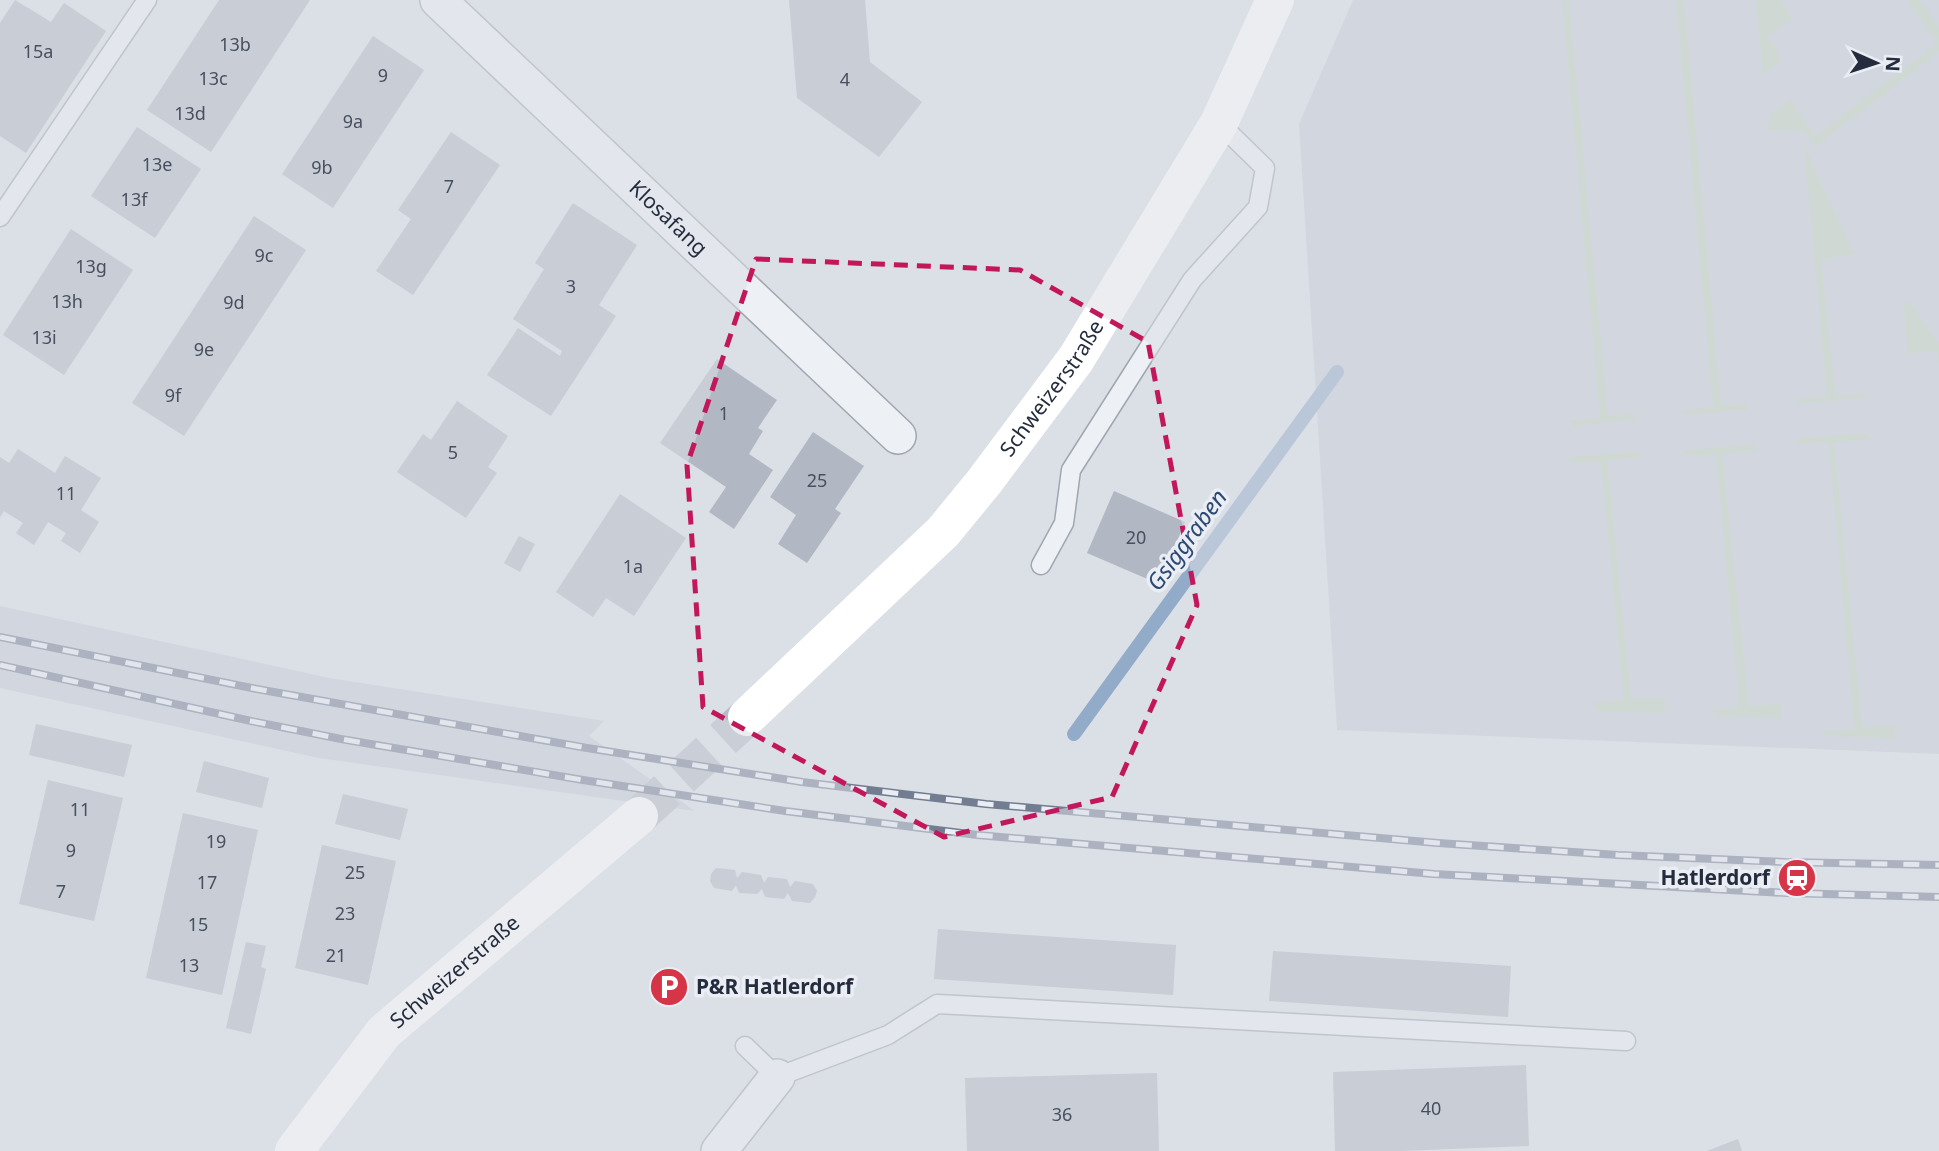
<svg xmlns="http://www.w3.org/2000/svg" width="1939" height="1151" viewBox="0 0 1939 1151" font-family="'Noto Sans',sans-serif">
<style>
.built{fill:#c8ced8}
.green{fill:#c0d1bb}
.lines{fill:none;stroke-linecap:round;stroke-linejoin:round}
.stream{stroke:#92abc9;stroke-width:14}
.building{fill:#b2b8c3}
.secondary-tunnel{stroke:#b6bbc4;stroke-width:38;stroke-dasharray:38 19;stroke-linecap:butt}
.lane-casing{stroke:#a0a6b0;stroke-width:21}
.street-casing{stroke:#a0a6b0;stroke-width:38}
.lane{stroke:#edf0f4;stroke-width:18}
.street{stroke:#edf0f4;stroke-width:35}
.secondary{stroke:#fff;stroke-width:38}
.rail-casing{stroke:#737d91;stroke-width:8}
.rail{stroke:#eaeef4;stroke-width:5;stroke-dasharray:16;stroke-linecap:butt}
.marked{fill:none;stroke:#c2185b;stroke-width:5;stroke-dasharray:14 9;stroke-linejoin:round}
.labels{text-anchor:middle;stroke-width:7;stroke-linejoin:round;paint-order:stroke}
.number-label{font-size:18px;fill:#484f5e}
.street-label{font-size:21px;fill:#242c3d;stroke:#eaeef4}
.poi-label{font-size:21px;font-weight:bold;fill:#242c3d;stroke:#eaeef4;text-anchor:end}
.water-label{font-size:23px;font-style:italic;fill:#2c4973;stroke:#eaeef4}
</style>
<rect width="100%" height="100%" fill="#dbdfe6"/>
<!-- built -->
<g class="built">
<polygon points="1353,0 1939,0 1939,754 1337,730 1299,124"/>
<polygon points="0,606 329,678 604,721 589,736 695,811 319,758 0,688"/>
</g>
<!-- green -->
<g class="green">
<polygon points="1562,0 1569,0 1608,416 1639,413 1634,420 1574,426 1568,421 1600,418"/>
<polygon points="1676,0 1684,0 1721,406 1752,403 1747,410 1687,415 1681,411 1713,407"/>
<polygon points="1756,0 1780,0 1793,18 1768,36 1783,62 1763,75"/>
<polygon points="1907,0 1920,0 1939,26 1939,52 1815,147 1804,130 1768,131 1769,115 1791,100 1815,136 1938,43"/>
<polygon points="1804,146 1854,254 1821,260 1836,396 1867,393 1866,397 1799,404 1794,399 1827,396"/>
<polygon points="1905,302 1911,303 1939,344 1939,363 1937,352 1907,353 1904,308"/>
<polygon points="1866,433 1870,439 1834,443 1862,727 1895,725 1895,738 1826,736 1821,732 1854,729 1829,443 1796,444 1800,438"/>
<polygon points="1753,444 1758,450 1722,454 1749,706 1781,704 1781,718 1718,716 1710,710 1739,707 1716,455 1683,455 1687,450"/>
<polygon points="1638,451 1643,457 1607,461 1631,698 1665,698 1665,708 1661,713 1600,712 1593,703 1624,700 1601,462 1568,462 1572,457"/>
</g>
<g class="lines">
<!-- stream -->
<polyline class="stream" points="1074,734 1337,372"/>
</g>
<!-- building -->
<g class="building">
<polygon points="15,0 51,22 64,3 106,31 26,153 0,136 0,23"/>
<polygon points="219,0 310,0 211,152 147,110"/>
<polygon points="789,0 865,0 870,62 922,102 879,157 797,98"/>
<polygon points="373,36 424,70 333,208 282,174"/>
<polygon points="137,127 201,169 155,238 91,196"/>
<polygon points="451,132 500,165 413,295 376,271 411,219 398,210"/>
<polygon points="573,203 637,245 599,305 616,316 551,416 487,375 518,328 560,356 562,351 513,319 544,269 535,263"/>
<polygon points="254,216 306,250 184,436 132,403"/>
<polygon points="71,229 133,270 64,375 3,335"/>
<polygon points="717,359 777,400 758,428 763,431 749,454 773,470 734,529 709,512 726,487 660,443"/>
<polygon points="457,401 508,436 488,467 497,473 466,518 397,472 423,434 431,440"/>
<polygon points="813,432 864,466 835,509 841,513 807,563 778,544 796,515 770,497"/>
<polygon points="18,449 55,473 65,456 101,478 81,510 99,522 80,553 61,541 66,533 48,522 34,545 16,533 23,523 4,511 0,517 0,457 9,463"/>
<polygon points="1114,491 1185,522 1159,584 1087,553"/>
<polygon points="620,494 686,538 634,616 606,598 593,617 556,592"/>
<polygon points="519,536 535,544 520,572 504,563"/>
<polygon points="36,724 132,745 124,777 29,755"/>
<polygon points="204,761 269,778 262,808 196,792"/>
<polygon points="48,780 123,798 94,921 19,904"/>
<polygon points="343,794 408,809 400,840 335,824"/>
<polygon points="183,813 258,830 222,995 146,978"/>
<polygon points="322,845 396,861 368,985 295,968"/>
<polygon points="716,868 735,870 737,878 742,872 761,875 764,883 768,877 787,879 790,887 795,881 813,884 817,891 815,897 810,903 792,901 788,893 784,899 765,897 762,889 757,894 739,893 736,885 732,891 714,888 710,881 711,874"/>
<polygon points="938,929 1176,945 1173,995 934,979"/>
<polygon points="246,942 266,946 261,967 266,969 251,1034 226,1028"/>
<polygon points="1273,951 1511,966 1508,1017 1269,1001"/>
<polygon points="1526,1065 1529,1146 1400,1151 1335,1151 1333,1072"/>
<polygon points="1157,1073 1159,1151 967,1151 965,1078"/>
<polygon points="1738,1139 1742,1151 1707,1151"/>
</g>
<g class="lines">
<!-- secondary-tunnel -->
<polyline class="secondary-tunnel" points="639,816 747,717"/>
<!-- lane casing -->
<g class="lane-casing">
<g id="lane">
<polyline points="0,217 147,0"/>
<polyline points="1041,565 1064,523 1071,470 1192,280 1258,207 1265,168 1219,123"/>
<polyline points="745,1046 777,1077 888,1035 937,1004 1626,1041"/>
</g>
</g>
<!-- street casing -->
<g class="street-casing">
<g id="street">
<path id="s1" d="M438,0l460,436"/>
<polyline points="719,1151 777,1077"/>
</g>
</g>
<!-- lane -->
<use href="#lane" class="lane"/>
<!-- street -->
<use href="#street" class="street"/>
<!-- secondary -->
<g class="secondary">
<path id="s2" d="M747,717l196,-185 41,-50 92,-123 143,-236 56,-123"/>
<path id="s3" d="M294,1151l90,-119 255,-216"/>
</g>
<!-- rail casing -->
<g class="rail-casing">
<g id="rail">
<polyline points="0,637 257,689 587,748 802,782 986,804 1438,843 1618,855 1785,862 1939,865"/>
<polyline points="0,665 251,721 341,739 583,780 785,811 977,835 1434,874 1787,893 1939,897"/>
</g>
</g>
<!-- rail -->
<use href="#rail" class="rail"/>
</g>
<!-- marked area -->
<path d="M0 0H1939V1151H0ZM756,259l264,11 128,72 49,263 -85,192 -168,40 -241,-130 -16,-242z" fill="#dbdfe6" fill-opacity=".55" fill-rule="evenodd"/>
<path class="marked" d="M756,259l264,11 128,72 49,263 -85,192 -168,40 -241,-130 -16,-242z"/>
<!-- icons -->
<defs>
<g id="station-disc" transform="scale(2.0125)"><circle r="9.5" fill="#d63548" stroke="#eaeef4"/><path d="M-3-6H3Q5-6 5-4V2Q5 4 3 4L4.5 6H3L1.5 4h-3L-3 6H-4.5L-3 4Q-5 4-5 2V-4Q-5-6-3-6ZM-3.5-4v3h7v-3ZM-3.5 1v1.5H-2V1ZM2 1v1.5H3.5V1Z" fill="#fff"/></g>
<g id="parking-disc" transform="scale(2.0125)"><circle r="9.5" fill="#d63548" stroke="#eaeef4"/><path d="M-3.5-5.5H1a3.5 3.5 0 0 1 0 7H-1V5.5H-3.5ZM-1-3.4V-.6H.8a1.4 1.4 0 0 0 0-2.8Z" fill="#fff"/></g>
</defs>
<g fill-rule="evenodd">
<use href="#station-disc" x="1797" y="878"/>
<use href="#parking-disc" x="669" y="987"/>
</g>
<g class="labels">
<!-- number labels -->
<g class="number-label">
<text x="235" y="51">13b</text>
<text x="38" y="58">15a</text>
<text x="383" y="82">9</text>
<text x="213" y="85">13c</text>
<text x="845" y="86">4</text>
<text x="190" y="120">13d</text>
<text x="353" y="128">9a</text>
<text x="157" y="171">13e</text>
<text x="322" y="174">9b</text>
<text x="449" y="193">7</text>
<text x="134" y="206">13f</text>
<text x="264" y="262">9c</text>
<text x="91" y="273">13g</text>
<text x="571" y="293">3</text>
<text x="67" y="308">13h</text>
<text x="234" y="309">9d</text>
<text x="44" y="344">13i</text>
<text x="204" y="356">9e</text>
<text x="173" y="402">9f</text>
<text x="724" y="420">1</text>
<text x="453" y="459">5</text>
<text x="817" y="487">25</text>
<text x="66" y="500">11</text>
<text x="1136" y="544">20</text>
<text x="633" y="573">1a</text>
<text x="80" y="816">11</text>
<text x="216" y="848">19</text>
<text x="71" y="857">9</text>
<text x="355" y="879">25</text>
<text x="207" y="889">17</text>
<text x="61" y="898">7</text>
<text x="345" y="920">23</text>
<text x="198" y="931">15</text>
<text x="336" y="962">21</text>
<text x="189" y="972">13</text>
<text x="1431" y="1115">40</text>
<text x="1062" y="1121">36</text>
</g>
<!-- street labels -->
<g class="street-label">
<text dy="7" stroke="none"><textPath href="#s1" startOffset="317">Klosafang</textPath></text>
<text dy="7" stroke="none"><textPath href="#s2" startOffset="450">Schweizerstraße</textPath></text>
<text dy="7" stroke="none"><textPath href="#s3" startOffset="242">Schweizerstraße</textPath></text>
</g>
<!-- poi labels -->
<g class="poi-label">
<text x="1770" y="885">Hatlerdorf</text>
<text x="696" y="994" text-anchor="start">P&amp;R Hatlerdorf</text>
</g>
<!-- water labels -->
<g class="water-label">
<text transform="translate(1187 540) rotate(-54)" y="8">Gsiggraben</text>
</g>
</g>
<!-- north arrow -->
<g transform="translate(1876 63) rotate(93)" stroke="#eaeef4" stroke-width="5" paint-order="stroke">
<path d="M0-5L12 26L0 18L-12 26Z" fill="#242c3d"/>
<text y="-10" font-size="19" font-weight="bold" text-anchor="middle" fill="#242c3d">N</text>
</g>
</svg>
